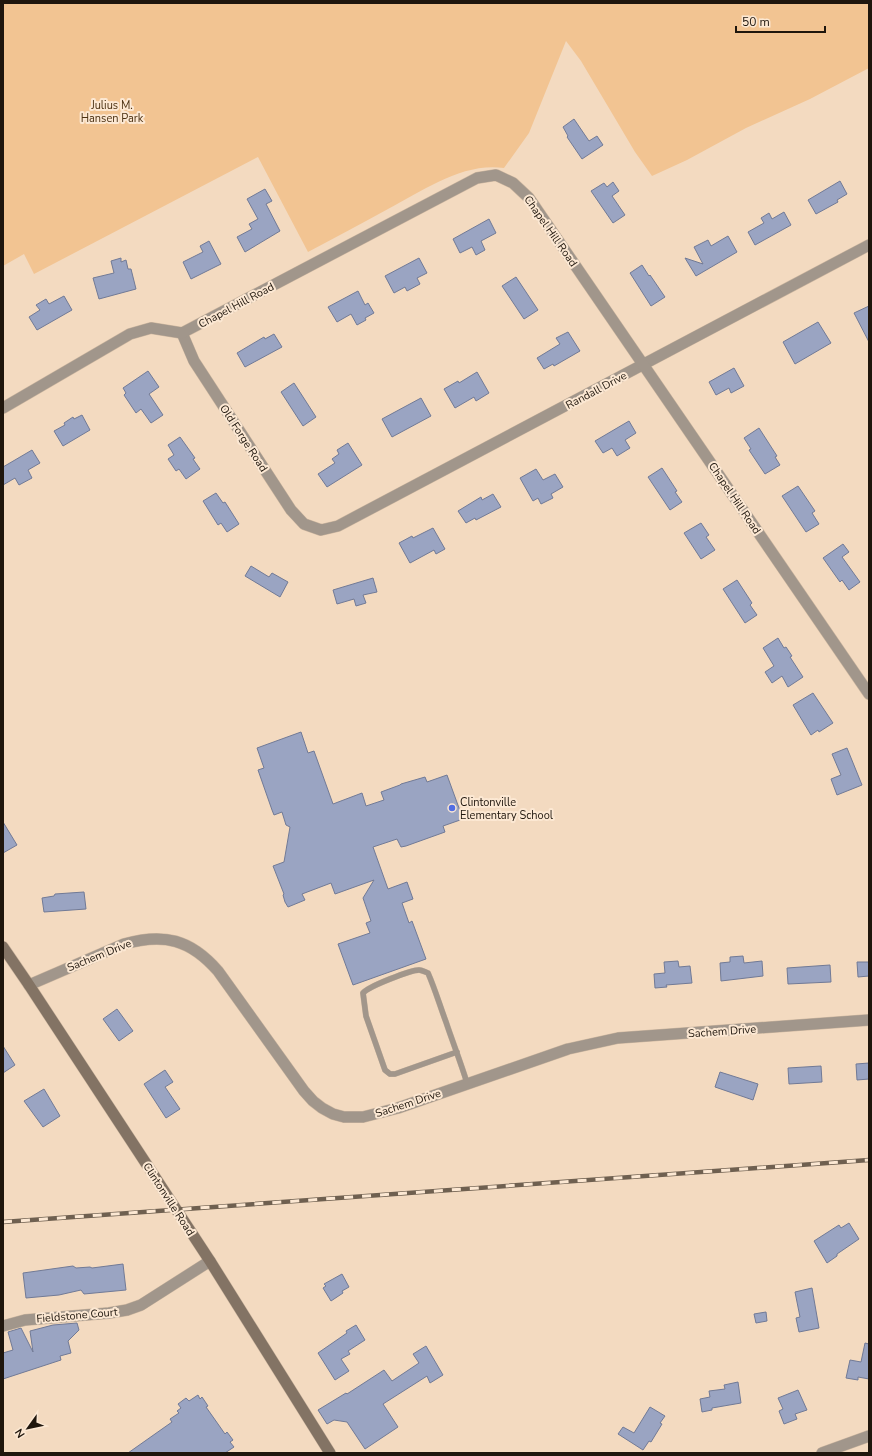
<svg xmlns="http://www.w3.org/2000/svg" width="872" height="1456" viewBox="0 0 872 1456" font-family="'Nunito Sans',sans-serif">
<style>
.green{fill:#f2c492}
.building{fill:#9aa4c2;stroke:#717a96}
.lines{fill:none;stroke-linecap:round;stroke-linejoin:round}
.service-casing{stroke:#cdb7a0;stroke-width:6}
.minor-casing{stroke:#cdb7a0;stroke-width:12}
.secondary-casing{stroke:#cdb7a0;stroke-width:12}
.service{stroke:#a1968b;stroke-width:5.5}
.minor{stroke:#a1968b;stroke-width:11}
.secondary{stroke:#837364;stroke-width:11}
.rail-casing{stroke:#6f6050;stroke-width:4.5}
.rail{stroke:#fce8d3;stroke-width:3;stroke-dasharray:9;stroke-linecap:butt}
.poi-dot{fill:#526ee3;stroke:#fce8d3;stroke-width:1.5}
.labels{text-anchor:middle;stroke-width:4;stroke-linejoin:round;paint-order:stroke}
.park-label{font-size:11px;fill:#4b3112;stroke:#fce8d3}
.street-label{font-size:11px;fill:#1f160d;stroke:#fce8d3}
.poi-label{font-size:11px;fill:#1f160d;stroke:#fce8d3;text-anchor:start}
</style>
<rect width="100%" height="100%" fill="#f3dac0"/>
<!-- green -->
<path class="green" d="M3,3h866v65l-59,31 -64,29 -59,32 -35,16 -17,-24 -54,-91 -15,-20 -37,92 -25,35c-41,-6 -80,22 -116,41 -26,14 -53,29 -80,43l-50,-95 -224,117 -10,-20 -21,12z"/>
<!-- building -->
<g class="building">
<polygon points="574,119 589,141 597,136 603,145 582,159 567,137 568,136 563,127"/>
<polygon points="840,181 847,194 837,200 838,202 816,214 808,200"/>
<polygon points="613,182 619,191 612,196 625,215 613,223 591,191 604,183 607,187"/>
<polygon points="265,189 272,201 266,204 280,231 245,252 237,237 252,229 249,224 258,219 247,199"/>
<polygon points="784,212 791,225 755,245 748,232 764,223 761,218 769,213 772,219"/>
<polygon points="489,219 496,233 481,241 485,250 476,255 472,247 460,253 453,239"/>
<polygon points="728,236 737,252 696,276 685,258 703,264 694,247 708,240 711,246"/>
<polygon points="209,241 221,264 191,279 183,262 203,252 200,246"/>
<polygon points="121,258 121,262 126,260 128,269 131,269 136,289 99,299 93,278 114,273 111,261"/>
<polygon points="419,258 427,273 417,278 420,284 407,291 405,287 394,293 385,276"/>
<polygon points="642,265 649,276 650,275 665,297 651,306 630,273"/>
<polygon points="516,277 538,310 524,319 502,286"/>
<polygon points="358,291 365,305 368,303 374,313 365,318 366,320 357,325 351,314 337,322 328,307"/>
<polygon points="64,296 72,310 37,330 29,317 40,310 36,305 46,299 49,304"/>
<polygon points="869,306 869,342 854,313"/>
<polygon points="818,322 831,343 795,364 783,342"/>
<polygon points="568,332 580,351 554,366 553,364 544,369 537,358 560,344 556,338"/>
<polygon points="274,334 282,347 245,367 237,353 264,337 265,339"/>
<polygon points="734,368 744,386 731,393 729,388 716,395 709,382"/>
<polygon points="148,371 159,387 149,394 163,415 151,423 141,409 136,413 124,395 126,393 123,388"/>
<polygon points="477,372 489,393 476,401 474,397 455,408 444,389 458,381 459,383"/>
<polygon points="294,383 316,417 303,426 281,392"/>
<polygon points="421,398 431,416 392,437 382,419"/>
<polygon points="82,415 90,430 63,446 54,431 65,425 64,423 73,417 74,419"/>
<polygon points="629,421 636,433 625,440 630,448 617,456 612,448 603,453 595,441"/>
<polygon points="759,428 777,456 775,457 780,465 765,474 749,450 751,449 744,438"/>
<polygon points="180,437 195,458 193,459 200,469 186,479 179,469 176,471 168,459 174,455 168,445"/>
<polygon points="348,443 362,465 327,487 318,474 335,463 332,459 339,454 337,450"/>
<polygon points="32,450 40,463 28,470 32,478 19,485 15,478 3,485 3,467"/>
<polygon points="662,468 677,491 675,492 682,502 670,510 648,477"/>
<polygon points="536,469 543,480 555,474 563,487 551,494 553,498 541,504 538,498 533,501 520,478"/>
<polygon points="798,486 815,511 812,513 819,524 806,532 782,496"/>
<polygon points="216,493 223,503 225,502 239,524 227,532 221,523 218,525 203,501"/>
<polygon points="493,494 501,507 476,520 475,518 466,523 458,511 481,497 482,500"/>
<polygon points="701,523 709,535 706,537 715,550 701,559 684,533"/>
<polygon points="433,528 445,549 436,554 434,550 410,563 399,543 412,536 413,538"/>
<polygon points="843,544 849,552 842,557 860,582 849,590 842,580 840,582 823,558"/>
<polygon points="251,566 269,577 272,573 288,582 280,597 245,576"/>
<polygon points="373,578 377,592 363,595 366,603 356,606 354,599 337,604 333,590"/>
<polygon points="737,580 752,603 750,605 757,615 745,623 723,589"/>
<polygon points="778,638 784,648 786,647 792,656 790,657 803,677 788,687 782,676 772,683 765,672 774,666 763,648"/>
<polygon points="813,693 833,723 819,732 818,730 811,735 793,705"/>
<polygon points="301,732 308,753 314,751 333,804 362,793 366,806 384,800 381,792 400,785 401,784 425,777 427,782 447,775 463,819 443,826 445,832 406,846 401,847 397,839 373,847 388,889 407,882 413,899 402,903 409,923 412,921 426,959 353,985 338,944 370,933 366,923 371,921 363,898 374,880 335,894 331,883 302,894 305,900 288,907 285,902 283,895 284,894 273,866 284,862 290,827 286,825 282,812 274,815 272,810 258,770 264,768 257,748"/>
<polygon points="847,748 862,785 837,795 831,779 841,775 832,754"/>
<polygon points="3,822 17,845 3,853"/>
<polygon points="84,892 86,909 44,912 42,898 54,896 55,894"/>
<polygon points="743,956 744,963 762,961 763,976 721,981 720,963 730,962 730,957"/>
<polygon points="678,961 679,967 690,966 692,983 666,985 667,987 655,988 654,974 665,973 664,962"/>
<polygon points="857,962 869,962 869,976 858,977"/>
<polygon points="830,965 831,982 788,984 787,968"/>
<polygon points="117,1009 133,1031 119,1041 103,1019"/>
<polygon points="3,1046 15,1065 3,1073"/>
<polygon points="869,1063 869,1079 857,1080 856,1064"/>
<polygon points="821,1066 822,1082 789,1084 788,1068"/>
<polygon points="165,1070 173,1082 165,1087 180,1109 166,1118 144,1084"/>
<polygon points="720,1072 758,1084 753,1100 715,1087"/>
<polygon points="44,1089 60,1116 43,1127 24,1101"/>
<polygon points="849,1223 859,1239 837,1254 837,1256 827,1263 814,1241 839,1225 841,1228"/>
<polygon points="123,1264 126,1290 84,1294 81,1290 59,1295 26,1298 23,1273 73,1266 76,1268 90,1267 92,1268"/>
<polygon points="342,1274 349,1287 342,1291 343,1293 331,1301 323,1288 326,1286 324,1284"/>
<polygon points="812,1288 819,1328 799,1332 796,1318 800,1317 795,1292"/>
<polygon points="766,1312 767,1321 756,1323 754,1314"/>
<polygon points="77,1323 79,1330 68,1341 71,1353 60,1356 61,1360 3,1379 3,1353 13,1350 8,1332 21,1328 33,1352 30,1331 53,1325"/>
<polygon points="356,1325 365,1340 348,1351 350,1354 341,1359 349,1371 335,1380 318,1353 347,1333 346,1331"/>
<polygon points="865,1343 869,1344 869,1379 858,1377 858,1380 846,1378 850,1360 861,1362"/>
<polygon points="426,1346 443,1375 430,1383 427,1376 383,1404 398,1427 365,1449 347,1422 334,1420 327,1424 318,1410 346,1393 347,1394 384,1370 392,1381 419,1363 413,1354"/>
<polygon points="738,1382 741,1403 712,1408 712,1410 702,1412 700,1399 710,1397 709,1391 725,1389 724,1385"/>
<polygon points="798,1390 807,1410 795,1414 797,1419 784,1424 779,1411 783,1409 778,1398"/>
<polygon points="198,1395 200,1399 202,1397 208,1406 206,1407 218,1424 225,1434 227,1432 233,1440 230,1442 234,1447 225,1453 128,1453 172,1422 170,1419 179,1413 177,1411 181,1408 178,1404 186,1398 189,1401"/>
<polygon points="650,1407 665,1416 660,1423 662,1424 651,1442 649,1441 643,1450 618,1434 623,1427 634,1433"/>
</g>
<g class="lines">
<!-- service casing -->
<g class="service-casing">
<path id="service" d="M457,1052l-62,22h-5l-5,-4 -19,-54 -3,-23c6,-7 48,-23 56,-23 3,0 6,2 9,3 7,16 12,33 18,49 7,21 15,41 21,61"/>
</g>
<!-- minor casing -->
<g class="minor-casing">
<g id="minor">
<polyline points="182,333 194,361 291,510 304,524 321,530 338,526 869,245"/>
<polyline points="3,408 130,334 151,328 182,333 477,178 496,175 513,183 529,198 869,694"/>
<path d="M29,985l95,-41c40,-11 66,-5 94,27l86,120 9,10 9,7 11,6 11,3h19l35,-9 170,-59 50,-11 251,-18"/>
<polyline points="3,1326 25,1320 109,1313 127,1310 141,1305 210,1261"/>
<polyline points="822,1453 869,1436"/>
</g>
</g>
<!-- secondary casing -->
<g class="secondary-casing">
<polyline id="secondary" points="3,947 29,985 210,1261 330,1453"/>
</g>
<!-- service -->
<use href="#service" class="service"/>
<!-- minor -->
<use href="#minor" class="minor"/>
<!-- secondary -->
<use href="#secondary" class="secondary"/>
<!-- rail casing -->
<g class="rail-casing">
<polyline id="rail" points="3,1222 869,1160"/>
</g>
<!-- rail -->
<use href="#rail" class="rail"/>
</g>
<!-- markers -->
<circle class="poi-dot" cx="452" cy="808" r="4"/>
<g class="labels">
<!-- park labels -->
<g class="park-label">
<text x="112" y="109">Julius M.<tspan x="112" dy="13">Hansen Park</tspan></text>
</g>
<!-- street labels -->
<g class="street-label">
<text transform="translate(551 231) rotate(55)" y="4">Chapel Hill Road</text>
<text transform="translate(236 305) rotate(-28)" y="4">Chapel Hill Road</text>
<text transform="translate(596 390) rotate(-28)" y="4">Randall Drive</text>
<text transform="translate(244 438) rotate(57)" y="4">Old Forge Road</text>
<text transform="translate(735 498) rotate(56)" y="4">Chapel Hill Road</text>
<text transform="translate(99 955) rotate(-22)" y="4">Sachem Drive</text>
<text transform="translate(722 1031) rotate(-4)" y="4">Sachem Drive</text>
<text transform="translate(408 1103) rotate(-18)" y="4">Sachem Drive</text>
<text transform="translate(169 1199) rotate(57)" y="4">Clintonville Road</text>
<text transform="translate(77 1315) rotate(-5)" y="4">Fieldstone Court</text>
</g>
<!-- poi labels -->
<g class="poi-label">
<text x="460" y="806">Clintonville<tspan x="460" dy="13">Elementary School</tspan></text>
</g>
</g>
<!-- border -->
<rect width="872" height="1456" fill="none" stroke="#1f160d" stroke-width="8"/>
<!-- north arrow -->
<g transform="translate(28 1428) rotate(237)" stroke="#fce8d3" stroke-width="3" paint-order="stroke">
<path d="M0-3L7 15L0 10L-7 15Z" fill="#1f160d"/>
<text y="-6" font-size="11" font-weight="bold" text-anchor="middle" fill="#1f160d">N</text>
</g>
<!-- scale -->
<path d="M736 26v6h89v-6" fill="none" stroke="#1f160d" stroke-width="2"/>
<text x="742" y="26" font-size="12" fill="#1f160d" stroke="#fce8d3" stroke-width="3" paint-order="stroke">50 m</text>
</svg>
